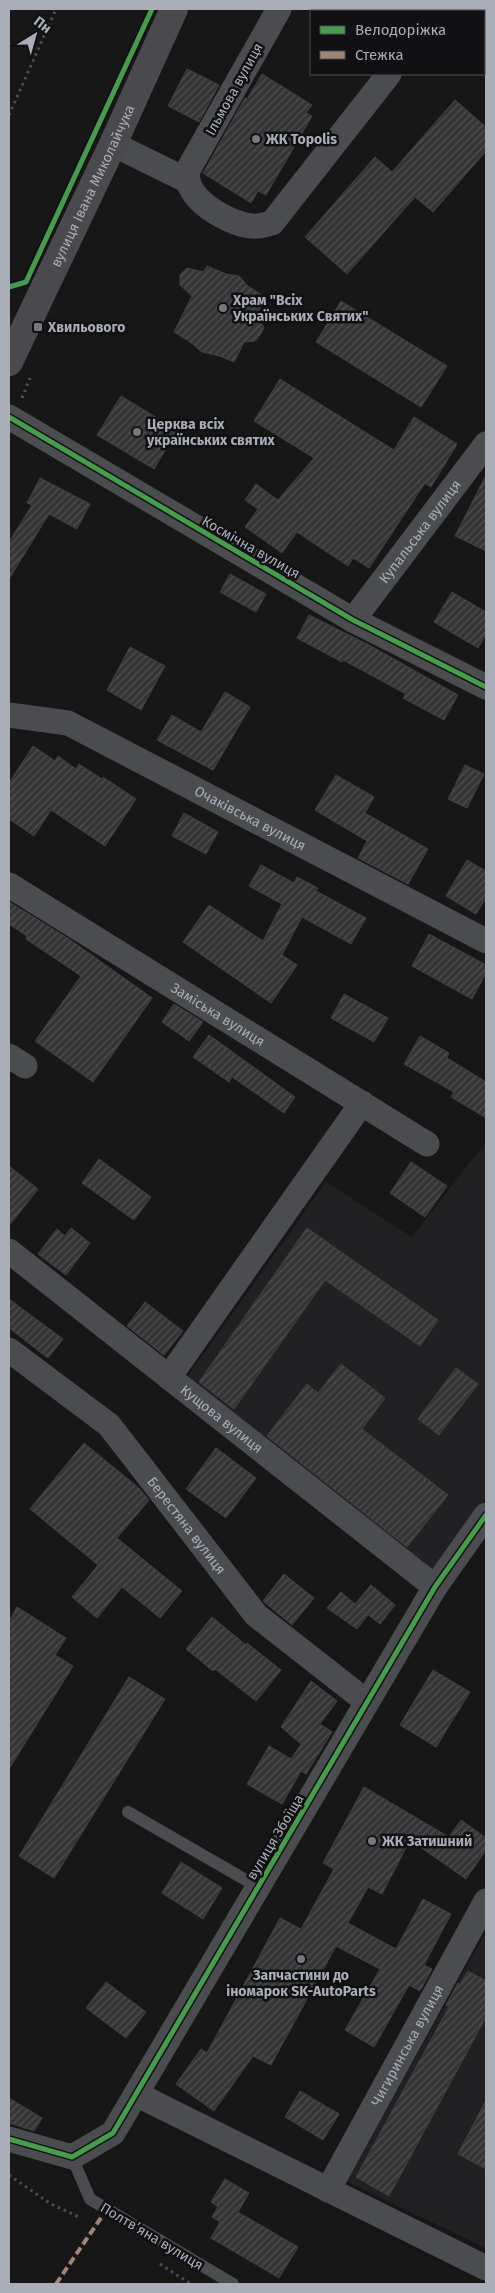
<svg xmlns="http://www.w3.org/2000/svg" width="495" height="2293" viewBox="0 0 495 2293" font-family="'Fira Sans',sans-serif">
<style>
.built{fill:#212123}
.building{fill:url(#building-hatch);stroke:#3f4043}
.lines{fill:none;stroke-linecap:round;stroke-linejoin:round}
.path{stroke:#4d4e52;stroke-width:3;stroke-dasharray:2.5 4;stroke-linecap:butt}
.lane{stroke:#4b4c50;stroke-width:12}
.street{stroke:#4b4c50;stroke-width:25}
.secondary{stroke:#4a4a4e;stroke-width:28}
.quiet{stroke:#a18479;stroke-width:4;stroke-dasharray:8 4;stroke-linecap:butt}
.cycleway-casing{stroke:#111113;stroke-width:8}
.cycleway{stroke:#469c4c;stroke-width:5}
.poi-dot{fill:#757880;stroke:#111113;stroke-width:2}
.labels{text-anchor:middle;stroke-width:5;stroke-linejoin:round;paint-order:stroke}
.street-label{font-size:14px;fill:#a8adb8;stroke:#111113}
.poi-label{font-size:14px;font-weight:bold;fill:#a8adb8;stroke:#111113;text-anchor:start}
</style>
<defs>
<pattern id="building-hatch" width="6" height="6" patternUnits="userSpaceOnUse" patternTransform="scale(1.25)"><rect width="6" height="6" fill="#353536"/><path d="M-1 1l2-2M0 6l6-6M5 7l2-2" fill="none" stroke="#4f5051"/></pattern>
</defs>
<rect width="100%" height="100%" fill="#171717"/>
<!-- built -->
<g class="built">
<polygon points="486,1142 486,1498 428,1575 183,1383 326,1182 412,1237"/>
<polygon points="486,1932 486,2248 346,2181"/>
</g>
<!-- building -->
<g class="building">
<polygon points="187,69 219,85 199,122 168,106"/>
<polygon points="262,74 312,105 306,113 312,116 266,195 258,191 251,203 203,173 245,98 247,99"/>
<polygon points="455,100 486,127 486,151 433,212 415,197 347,274 305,237 375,157 392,172"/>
<polygon points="207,266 226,274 239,276 248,286 265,297 256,318 264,327 261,334 255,341 244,342 234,362 220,356 202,352 189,341 174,332 192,296 180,285 180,275 187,268 204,272"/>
<polygon points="341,301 447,366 421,407 316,342"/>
<polygon points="280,379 394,450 414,417 457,444 431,487 425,483 369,568 353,558 348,566 297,532 282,553 245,527 258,509 245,500 256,484 278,500 314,458 254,421"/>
<polygon points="121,396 177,430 154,469 97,435"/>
<polygon points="486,475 486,551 455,536"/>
<polygon points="40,478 90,504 77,529 49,514 9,579 9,542 32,505 27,503"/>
<polygon points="230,574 266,594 256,612 220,592"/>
<polygon points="452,592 486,612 486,634 478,648 434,622"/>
<polygon points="309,615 369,645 458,695 444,720 403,698 406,694 343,660 342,662 297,638"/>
<polygon points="130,647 165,666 141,710 107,690"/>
<polygon points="225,692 250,707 213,770 157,740 172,715 201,732"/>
<polygon points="33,746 55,761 58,756 76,769 79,764 102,779 103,777 136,799 105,846 51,810 34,836 9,819 9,783"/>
<polygon points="465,765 484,774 467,808 448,799"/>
<polygon points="336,775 374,797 365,813 428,849 408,884 358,858 367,841 315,810"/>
<polygon points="184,813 218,832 206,854 172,836"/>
<polygon points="467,860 486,871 486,898 476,914 446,896"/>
<polygon points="261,865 294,883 297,877 318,888 316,891 366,918 351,944 302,917 282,955 297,965 271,1003 183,942 209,905 263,941 282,904 249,886"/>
<polygon points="9,902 69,939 152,998 93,1082 35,1041 81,976 26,939 27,936 9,924"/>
<polygon points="429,934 486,965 486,973 472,999 412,966"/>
<polygon points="344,994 388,1018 374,1042 331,1018"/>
<polygon points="174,1004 203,1022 189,1041 162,1022"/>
<polygon points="209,1035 295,1097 284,1113 232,1077 229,1082 193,1057"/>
<polygon points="420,1036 449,1053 447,1058 486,1082 486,1118 451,1097 454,1092 404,1064"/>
<polygon points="99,1159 151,1197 134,1220 82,1183"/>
<polygon points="411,1162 447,1186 425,1217 390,1193"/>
<polygon points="9,1166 38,1189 9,1226"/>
<polygon points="71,1228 90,1243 66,1275 38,1254 57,1229 65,1236"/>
<polygon points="307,1228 438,1320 420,1346 325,1280 234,1409 199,1382"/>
<polygon points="9,1299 63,1339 48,1358 9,1328"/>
<polygon points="145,1302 183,1331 164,1355 127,1326"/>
<polygon points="341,1364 385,1398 362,1429 448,1495 407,1547 267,1436 307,1384 318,1393"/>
<polygon points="456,1368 478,1384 439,1435 418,1419"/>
<polygon points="84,1443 140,1489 149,1500 117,1538 182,1591 160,1618 122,1587 97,1618 72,1597 98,1565 30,1509"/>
<polygon points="216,1448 256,1478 226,1518 186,1489"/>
<polygon points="284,1574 314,1598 292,1625 263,1601"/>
<polygon points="371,1585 395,1605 380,1624 362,1610 368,1615 357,1629 327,1608 341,1592 355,1604"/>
<polygon points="17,1607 66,1638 55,1655 73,1666 9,1769 9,1621"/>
<polygon points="212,1617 246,1645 247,1643 281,1670 256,1701 215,1669 213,1671 186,1649"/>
<polygon points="433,1670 470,1692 436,1747 400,1725"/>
<polygon points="129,1677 165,1699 54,1878 19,1856"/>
<polygon points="311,1681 337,1701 320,1724 332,1732 306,1774 301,1771 282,1804 247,1784 269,1746 291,1759 301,1744 281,1727"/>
<polygon points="364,1787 449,1837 461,1820 486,1838 486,1850 466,1879 410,1840 382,1894 368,1887 348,1923 396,1949 423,1899 451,1914 424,1965 432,1969 420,1991 409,1985 374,2047 345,2030 380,1969 336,1946 271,2065 253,2056 214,2111 176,2084 201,2049 207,2053 280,1918 301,1929 334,1869 323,1863"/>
<polygon points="181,1862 222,1888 203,1919 162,1893"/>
<polygon points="468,1971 486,1981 486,2017 389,2196 356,2177 449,2007 446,2005 458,1983 460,1985"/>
<polygon points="106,1982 146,2012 126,2038 86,2008"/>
<polygon points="300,2091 339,2114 323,2140 285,2117"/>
<polygon points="9,2098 42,2118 34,2131 9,2123"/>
<polygon points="486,2100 486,2169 458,2154"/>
<polygon points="225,2179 249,2193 238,2212 298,2247 279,2278 211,2238 220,2222 212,2217 218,2207 211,2202"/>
</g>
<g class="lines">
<!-- path -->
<g class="path">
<polyline points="9,115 56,9"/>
<polyline points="22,398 30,378"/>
<polyline points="9,2175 51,2204 81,2218"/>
<polyline points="160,2264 191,2284"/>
</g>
<!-- lane -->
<g class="lane">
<polyline points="128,1812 258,1887"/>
<polyline points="72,2157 90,2199 233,2284"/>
</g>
<!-- street -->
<g class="street">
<path d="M279,9l-91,161c-6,28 40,54 64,56 7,1 14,-2 20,-3l117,-149"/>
<polyline points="438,11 440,9"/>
<polyline points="113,144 188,181"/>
<polyline points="9,417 353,620 486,687"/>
<path id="s1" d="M353,620l133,-176"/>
<path id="s2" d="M9,715l59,8 418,218"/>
<path id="s3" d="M9,885l418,259"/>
<polyline points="9,1056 25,1066"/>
<path id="s4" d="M9,1251l426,336"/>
<path id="s5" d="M9,1350l100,75 147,190 111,87"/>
<polyline points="169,1377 362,1103"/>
<polyline points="136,2094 486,2268"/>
<polyline points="9,2139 72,2157 113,2133 435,1587 486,1515"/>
<path id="s6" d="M328,2190l158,-289"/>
</g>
<!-- secondary -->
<path class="secondary" id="s7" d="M9,362l104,-218 61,-135"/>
<!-- quiet -->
<polyline class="quiet" points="56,2284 107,2209"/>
<!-- cycleway casing -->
<g class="cycleway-casing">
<g id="cycleway">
<polyline points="9,287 26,282 152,9"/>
<polyline points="9,417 353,620 486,687"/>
<polyline points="9,2139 72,2157 113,2133 435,1587 486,1515"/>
</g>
</g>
<!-- cycleway -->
<use href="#cycleway" class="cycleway"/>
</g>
<!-- markers -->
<g class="poi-dot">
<circle cx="256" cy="139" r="5"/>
<circle cx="223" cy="308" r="5"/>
<rect x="33" y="322" width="10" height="10" rx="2.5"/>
<circle cx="137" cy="432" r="5"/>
<circle cx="372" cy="1841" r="5"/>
<circle cx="301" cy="1959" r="5"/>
</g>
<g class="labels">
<!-- street labels -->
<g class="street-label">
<text transform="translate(234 89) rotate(-61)" y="5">Ільмова вулиця</text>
<text dy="5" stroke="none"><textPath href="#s7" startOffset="195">вулиця Івана Миколайчука</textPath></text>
<text dy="5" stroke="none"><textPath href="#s1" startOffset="111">Купальська вулиця</textPath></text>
<text transform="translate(251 547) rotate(30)" y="5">Космічна вулиця</text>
<text dy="5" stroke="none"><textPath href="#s2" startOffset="265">Очаківська вулиця</textPath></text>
<text dy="5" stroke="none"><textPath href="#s3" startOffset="246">Заміська вулиця</textPath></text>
<text dy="5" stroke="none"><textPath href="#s4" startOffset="271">Кущова вулиця</textPath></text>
<text dy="5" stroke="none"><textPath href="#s5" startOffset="252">Берестяна вулиця</textPath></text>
<text transform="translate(275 1837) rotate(-59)" y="5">вулиця Збоїща</text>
<text dy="5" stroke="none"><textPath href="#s6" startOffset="165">Чигиринська вулиця</textPath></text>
<text transform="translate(152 2236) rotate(31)" y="5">Полтвʼяна вулиця</text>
</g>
<!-- poi labels -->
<g class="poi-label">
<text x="266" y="144">ЖК Topolis</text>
<text x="233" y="305">Храм "Всіх<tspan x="233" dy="16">Українських Святих"</tspan></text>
<text x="48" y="332">Хвильового</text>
<text x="147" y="429">Церква всіх<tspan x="147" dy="16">українських святих</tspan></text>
<text x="382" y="1846">ЖК Затишний</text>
<text x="301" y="1980" text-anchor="middle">Запчастини до<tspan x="301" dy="16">іномарок SK-AutoParts</tspan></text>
</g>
</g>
<!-- border -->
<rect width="495" height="2293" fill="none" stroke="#a8adb8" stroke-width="20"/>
<!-- legend -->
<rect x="310" y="10" width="175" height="65" fill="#111113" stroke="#4d4f55"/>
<rect x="320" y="26" width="25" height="8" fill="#469c4c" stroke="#4d4f55"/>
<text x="355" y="35" font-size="15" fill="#a8adb8">Велодоріжка</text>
<rect x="320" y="51" width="25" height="8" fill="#a18479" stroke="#4d4f55"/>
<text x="355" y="60" font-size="15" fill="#a8adb8">Стежка</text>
<!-- north arrow -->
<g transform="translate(35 35) rotate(37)" stroke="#111113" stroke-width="4" paint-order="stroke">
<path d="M0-4L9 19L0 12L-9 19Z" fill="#a8adb8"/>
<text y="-8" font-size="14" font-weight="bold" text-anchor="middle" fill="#a8adb8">Пн</text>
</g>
</svg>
